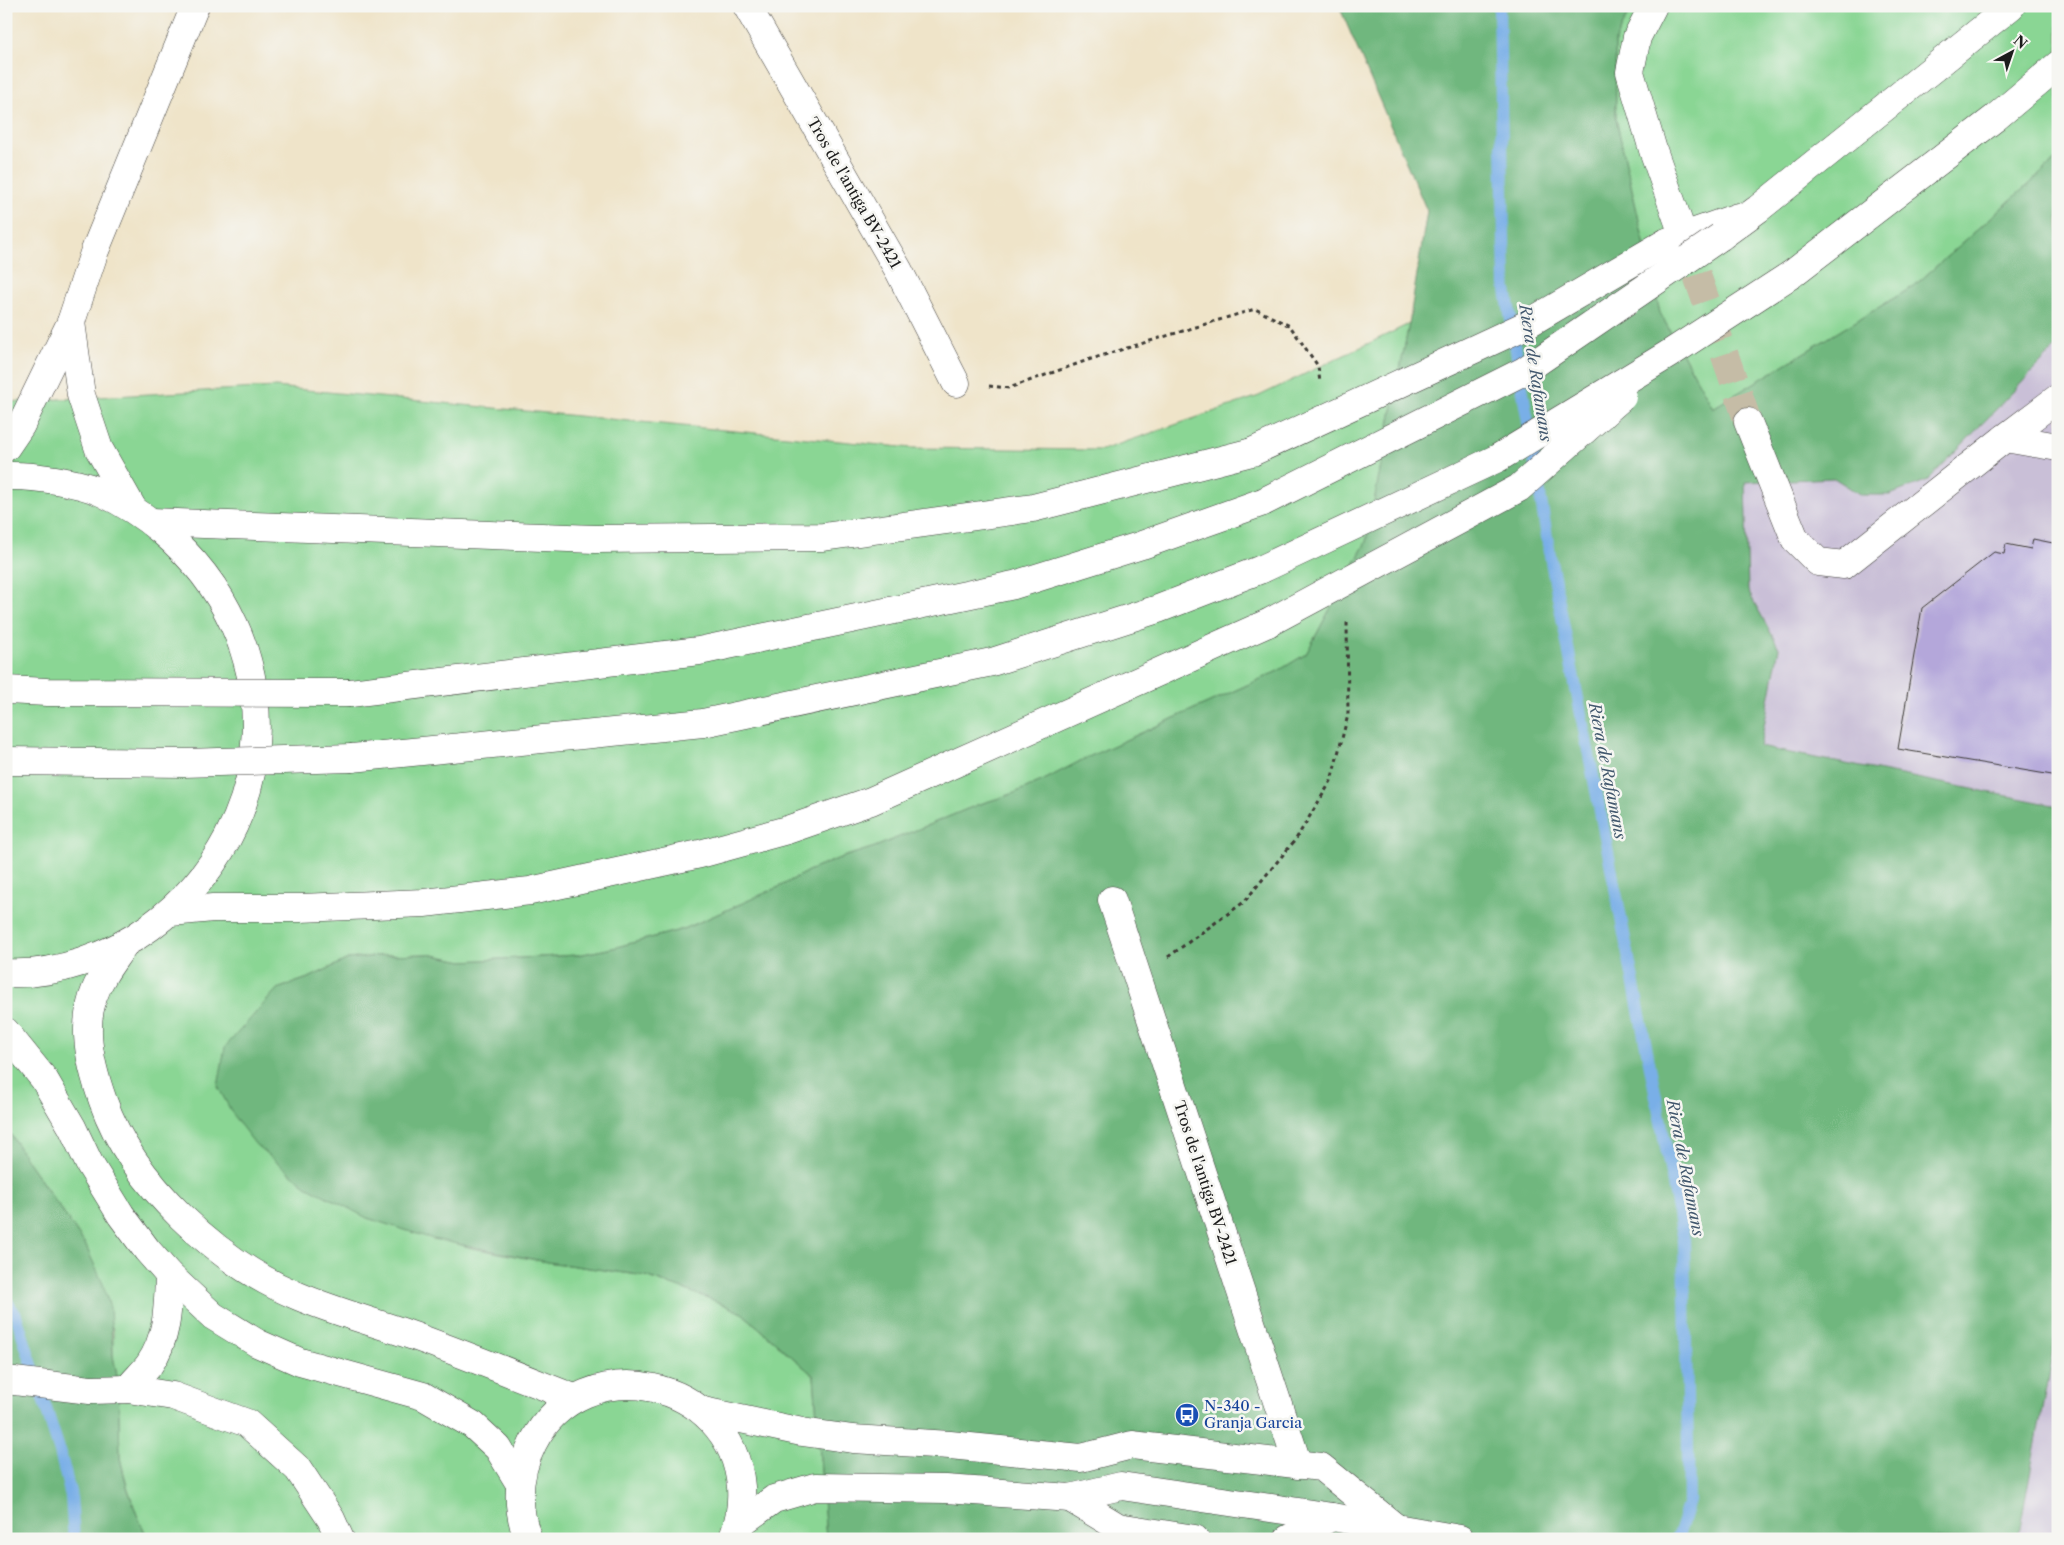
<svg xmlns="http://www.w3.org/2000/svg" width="2064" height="1545" viewBox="0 0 2064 1545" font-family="'Libre Caslon Text',serif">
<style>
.industrial{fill:#c9bfd7}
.green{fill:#8ad694;stroke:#537958}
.forest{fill:#6fb77e;stroke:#466a4d}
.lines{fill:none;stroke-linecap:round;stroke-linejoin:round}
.stream{stroke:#79afe7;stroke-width:12}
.building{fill:#b4a7da}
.minor-tunnel{stroke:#c5bca6;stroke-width:28;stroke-dasharray:28 14;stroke-linecap:butt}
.minor-casing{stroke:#3c3a36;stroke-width:29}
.major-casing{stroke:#3c3a36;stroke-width:29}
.highway-casing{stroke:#3c3a36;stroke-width:29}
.path{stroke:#3c3a36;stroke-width:3;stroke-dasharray:4 4;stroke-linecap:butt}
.minor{stroke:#fff;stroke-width:28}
.major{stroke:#fff;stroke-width:28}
.highway{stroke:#fff;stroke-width:28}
.highway-bridge-casing{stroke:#3c3a36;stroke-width:29;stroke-linecap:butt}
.highway-bridge{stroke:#fff;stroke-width:28}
.labels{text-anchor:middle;stroke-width:5;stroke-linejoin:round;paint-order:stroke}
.street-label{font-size:15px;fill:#1c1c1c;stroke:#f6f6f2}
.transit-label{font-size:15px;fill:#164399;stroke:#f6f6f2;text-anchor:start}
.water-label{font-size:16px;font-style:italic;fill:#41576d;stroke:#f6f6f2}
</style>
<rect width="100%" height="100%" fill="#f6f6f2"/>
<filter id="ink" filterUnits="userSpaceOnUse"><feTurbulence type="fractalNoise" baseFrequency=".02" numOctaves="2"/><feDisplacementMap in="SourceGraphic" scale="10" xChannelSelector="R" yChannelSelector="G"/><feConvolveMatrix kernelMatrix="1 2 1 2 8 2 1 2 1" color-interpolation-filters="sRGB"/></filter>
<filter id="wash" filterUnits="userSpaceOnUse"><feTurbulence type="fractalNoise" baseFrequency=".0096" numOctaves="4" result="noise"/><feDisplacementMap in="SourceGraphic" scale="20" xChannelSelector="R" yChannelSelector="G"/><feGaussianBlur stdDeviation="1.12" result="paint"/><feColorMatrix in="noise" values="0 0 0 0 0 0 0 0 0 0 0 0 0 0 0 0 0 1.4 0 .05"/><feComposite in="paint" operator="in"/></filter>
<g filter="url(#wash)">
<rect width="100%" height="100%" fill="#efe4c9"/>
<!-- industrial -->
<g class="industrial">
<polygon points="2058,345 2058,806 1760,747 1779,648 1748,591 1745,482 1835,478 1861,494 1890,495 1928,480"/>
<polygon points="2058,1323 2058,1539 2018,1539"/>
</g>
<!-- green -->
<g class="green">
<polygon points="1632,6 2058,6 2058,158 1914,286 1713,408 1660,313 1616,119 1615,40"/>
<polygon points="1409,324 1366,542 1306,654 1278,671 1084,759 1044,780 1012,794 977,805 875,847 840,858 808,871 781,886 684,929 613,948 578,955 463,961 428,954 387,955 348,959 311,977 277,989 367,1218 472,1248 547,1262 646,1276 711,1299 742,1313 814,1376 826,1539 148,1539 137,1515 127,1486 120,1458 118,1381 113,1356 113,1330 93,1264 85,1244 28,1162 6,1127 6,402 275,387 912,448 1102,450 1259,396"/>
</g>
<!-- forest -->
<g class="forest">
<polygon points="1339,6 1632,6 1615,40 1616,119 1660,313 1713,408 1914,286 2058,158 2058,345 1928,480 1890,495 1861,495 1834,478 1745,482 1748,591 1779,648 1760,747 2058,806 2058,1323 2018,1539 826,1539 814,1376 742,1313 711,1299 646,1276 547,1262 433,1239 367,1218 306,1186 256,1145 235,1118 218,1087 225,1047 277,989 311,977 348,959 387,955 428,954 463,961 578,955 613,948 684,929 781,886 808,871 840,858 875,847 977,805 1012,794 1044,780 1084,759 1278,671 1306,654 1366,542 1409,324 1427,211"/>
<polygon points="6,1127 28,1162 85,1244 103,1284 110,1308 113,1356 118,1381 120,1458 127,1487 137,1515 148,1539 6,1539"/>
</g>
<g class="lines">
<!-- stream -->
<g class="stream">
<polyline points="1499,6 1505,284 1551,561 1684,1240 1689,1501 1677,1539"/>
<polyline points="6,1301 16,1315 60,1452 71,1496 74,1539"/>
</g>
</g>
<g id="blocks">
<!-- building -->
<polygon class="building" points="2033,539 2058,544 2058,776 1898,749 1922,608 1994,552 2004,554 2006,544 2031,549"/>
</g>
</g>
<g filter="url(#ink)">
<use href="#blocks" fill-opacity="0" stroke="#3c3a36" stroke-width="1"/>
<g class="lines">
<!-- minor-tunnel -->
<polyline class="minor-tunnel" points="1683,235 1748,422"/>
<!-- minor casing -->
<g class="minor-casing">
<g id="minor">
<polyline points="747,6 899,271 956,383"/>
<polyline points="1653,6 1637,37 1630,72 1653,150 1681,229"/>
<polyline points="1748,422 1795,539 1818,562 1844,565 2005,438 2058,398"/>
<polyline points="2005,438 2058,447"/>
<polyline points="1112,900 1298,1465"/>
<polyline points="6,1380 90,1390 128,1389 173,1396 247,1423 298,1469 331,1519 340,1539"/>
<path d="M128,1389c6,-8 15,-16 21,-24 19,-27 19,-58 20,-90"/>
</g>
</g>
<!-- major casing -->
<g class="major-casing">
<g id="major">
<polyline points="71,322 81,395 99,449 133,509"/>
<polyline points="6,447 21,425 71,322 94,253 195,6"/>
<path d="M6,476c26,-1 74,6 97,17 21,10 41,23 59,38 130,109 124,296 -12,396 -39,29 -95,49 -144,46"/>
<path d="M123,946c-6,9 -13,18 -19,28 -26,40 -16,85 -1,127 29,82 115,162 195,195 40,17 81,27 121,42 52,19 104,40 155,60"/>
<polyline points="6,1032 44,1079 72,1127 89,1163 121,1215 147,1250 169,1275 213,1316 257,1343 300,1362 423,1396 473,1425 498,1448 520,1484"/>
<polyline points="703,1411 802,1432 853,1439 950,1445 1081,1458 1132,1445 1321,1467 1395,1527"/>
<polyline points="1070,1498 1118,1527 1195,1539"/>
<polyline points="738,1525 774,1499 815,1487 946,1489 1070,1498 1121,1486 1332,1517 1460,1539"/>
<path d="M528,1539c-12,-32 -11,-65 5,-96 50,-97 199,-65 208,44 1,16 -1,32 -7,48"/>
<polyline points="1288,1539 1332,1517"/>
</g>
</g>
<!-- highway casing -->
<g class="highway-casing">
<g id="highway">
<polyline points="1720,237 1758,209 2011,6"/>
<polyline points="1667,242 1738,217"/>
<polyline points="1792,274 1995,118 2058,65"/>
<polyline points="151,522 595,539 823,537 1033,508 1252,452"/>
<polyline points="350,693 699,651 1014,585 1142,545 1263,502"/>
<polyline points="352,758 703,723 992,662 1158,609 1262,569"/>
<polyline points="171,912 213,908 300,908 424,903 530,891 700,854 787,830 871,801 1268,623"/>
</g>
</g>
<!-- path -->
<g class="path">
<polyline points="989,386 1009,388 1091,359 1255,309 1290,326 1318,366 1320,383"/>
<polyline points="1168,957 1244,902 1296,839 1331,781 1348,715 1347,621"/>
</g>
<!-- minor -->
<use href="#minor" class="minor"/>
<!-- major -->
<use href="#major" class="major"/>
<!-- highway -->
<use href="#highway" class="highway"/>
<!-- highway-bridge casing -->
<g class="highway-bridge-casing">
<g id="highway-bridge">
<polyline points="1252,452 1522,327 1667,242"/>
<polyline points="1263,502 1524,371 1720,237"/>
<polyline points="1262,569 1498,458 1669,354 1792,274"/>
<polyline points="1268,623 1519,488 1622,397"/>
<polyline points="6,690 47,692 350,693"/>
<polyline points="6,761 184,763 352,758"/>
</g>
</g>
<!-- highway-bridge -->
<use href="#highway-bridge" class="highway-bridge"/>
</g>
</g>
<!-- icons -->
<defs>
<g id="bus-disc" transform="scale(1.25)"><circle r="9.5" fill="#1a4fb4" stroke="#f6f6f2"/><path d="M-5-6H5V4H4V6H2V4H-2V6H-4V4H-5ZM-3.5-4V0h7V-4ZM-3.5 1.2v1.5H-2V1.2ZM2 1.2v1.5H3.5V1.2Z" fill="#fff"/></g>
</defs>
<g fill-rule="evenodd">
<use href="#bus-disc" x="1187" y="1415"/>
</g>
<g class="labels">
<!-- street labels -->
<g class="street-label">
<text transform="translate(854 193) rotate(60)" y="5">Tros de l'antiga BV-2421</text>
<text transform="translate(1205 1183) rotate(72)" y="5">Tros de l'antiga BV-2421</text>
</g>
<!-- transit labels -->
<g class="transit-label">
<text x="1204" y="1411">N-340 -<tspan x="1204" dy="17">Granja Garcia</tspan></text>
</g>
<!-- water labels -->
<g class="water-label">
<text transform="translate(1536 373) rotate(81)" y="6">Riera de Rafamans</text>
<text transform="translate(1608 771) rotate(79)" y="6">Riera de Rafamans</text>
<text transform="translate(1686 1168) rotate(79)" y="6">Riera de Rafamans</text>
</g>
</g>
<!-- margin -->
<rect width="2064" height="1545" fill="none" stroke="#f6f6f2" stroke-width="25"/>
<!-- north arrow -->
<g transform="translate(2012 52) rotate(40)" stroke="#f6f6f2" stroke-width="4" paint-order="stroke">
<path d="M0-4L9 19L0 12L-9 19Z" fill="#1c1c1c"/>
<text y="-8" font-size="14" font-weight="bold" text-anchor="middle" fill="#1c1c1c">N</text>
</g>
</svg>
